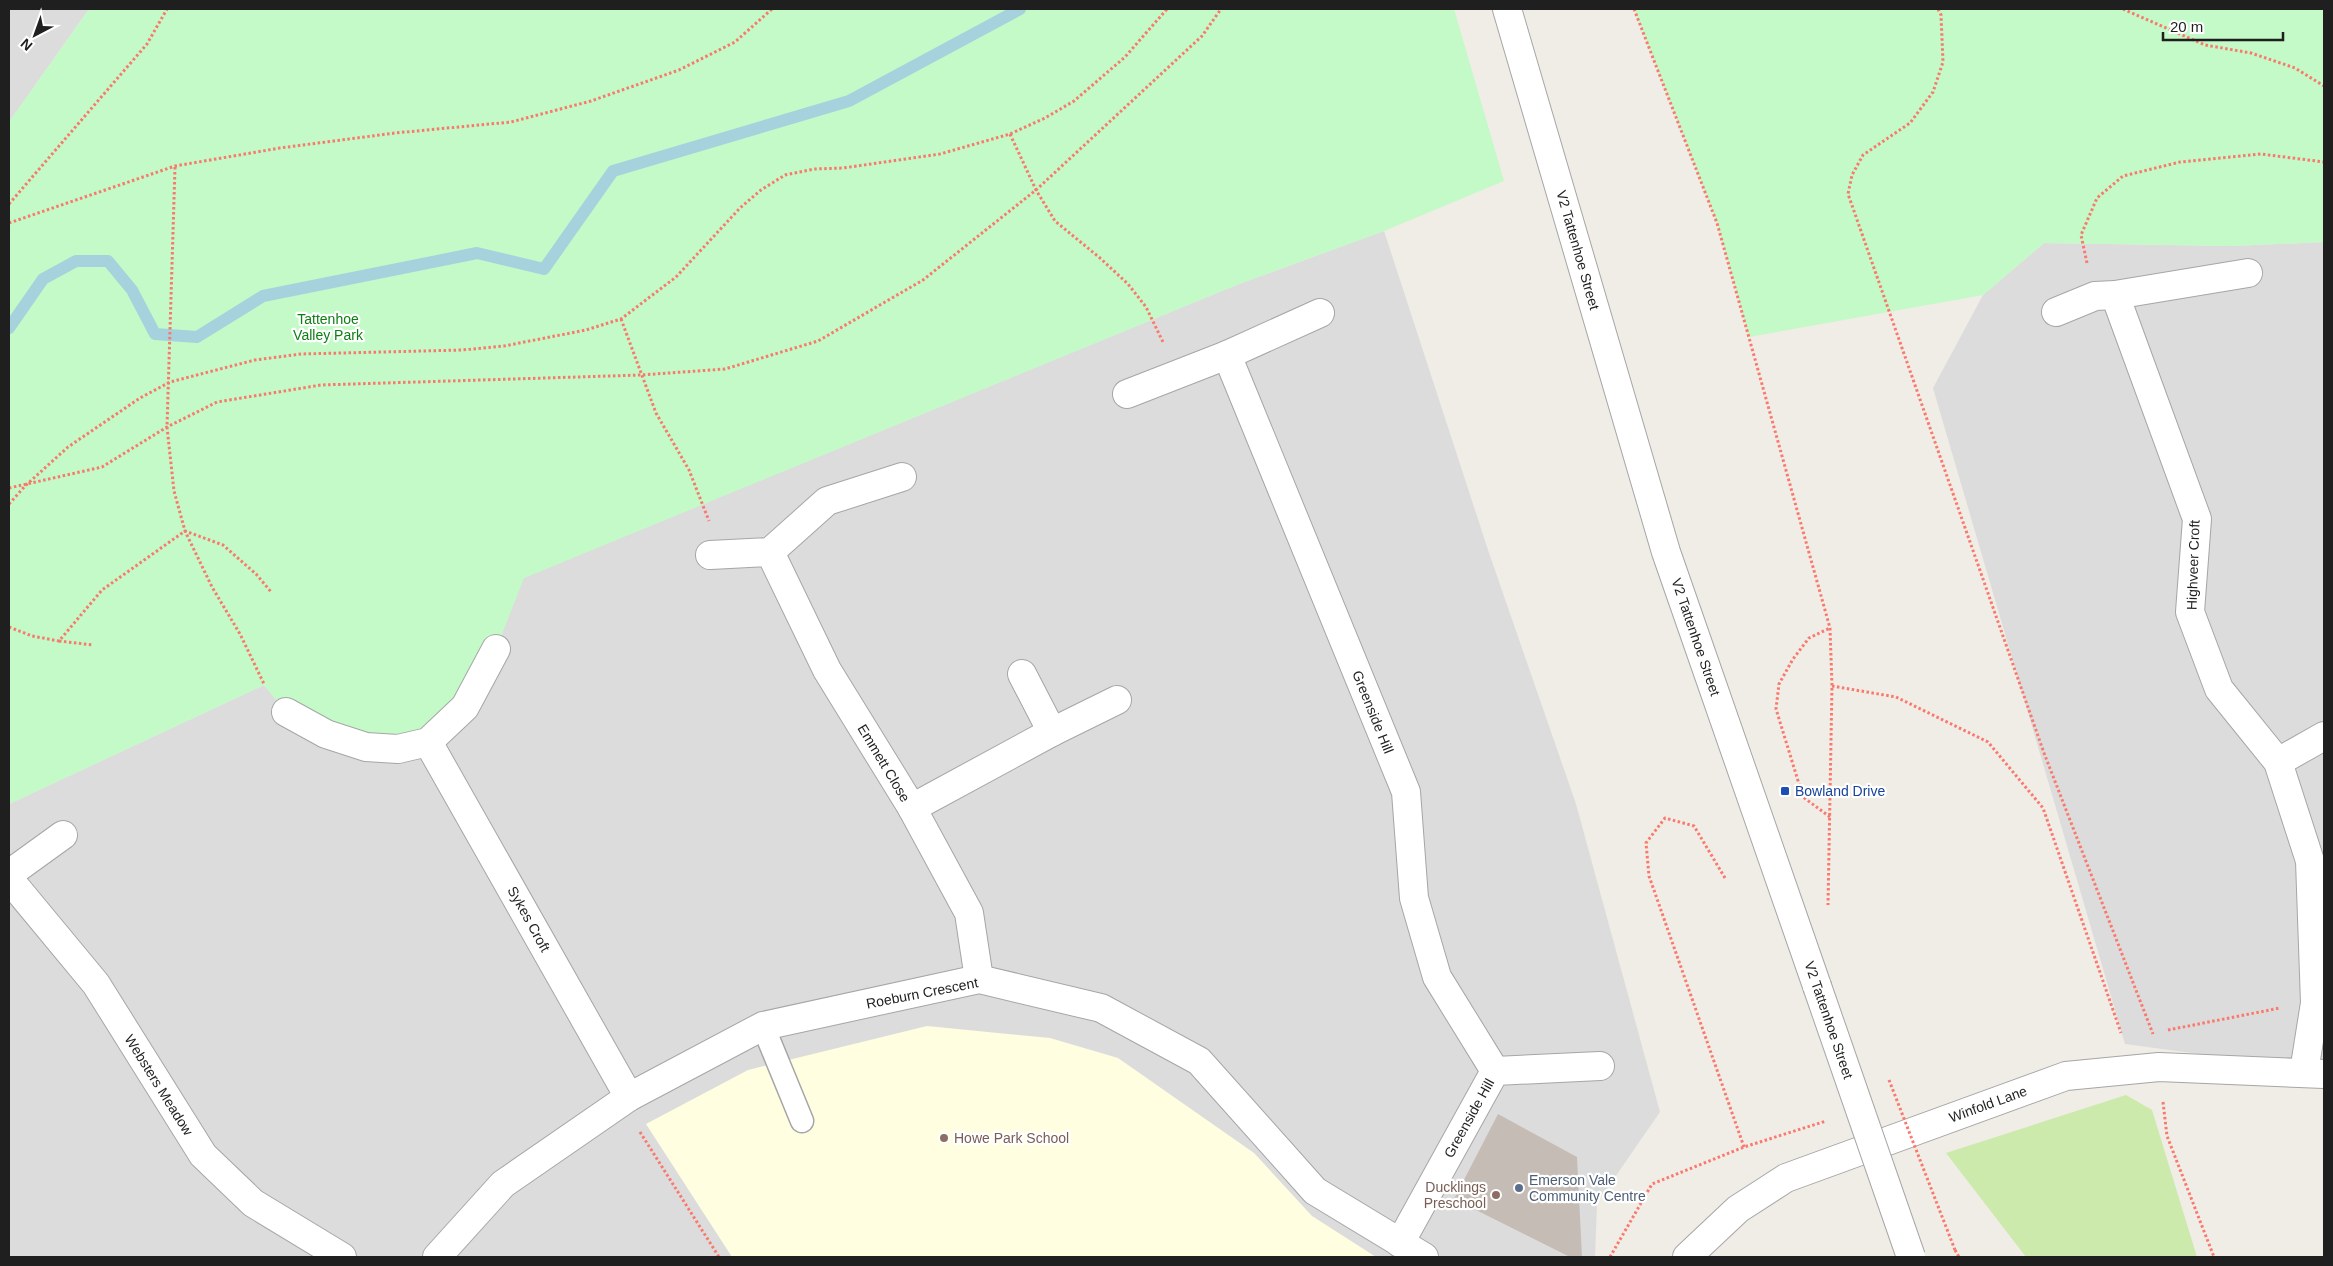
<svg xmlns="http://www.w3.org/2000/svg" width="2333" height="1266" viewBox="0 0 2333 1266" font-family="Arial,sans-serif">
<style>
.residential{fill:#dddcdc}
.education{fill:#fffee0}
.grass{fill:#cceaac}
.park{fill:#c3fac7}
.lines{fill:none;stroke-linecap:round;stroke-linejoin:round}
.stream{stroke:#a6d2de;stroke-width:12}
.building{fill:#c5bcb5}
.service-casing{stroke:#a6a6a6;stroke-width:25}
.minor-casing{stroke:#a6a6a6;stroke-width:30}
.tertiary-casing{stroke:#a6a6a6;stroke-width:30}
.path{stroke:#fa796d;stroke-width:3;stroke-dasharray:2.5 2.5;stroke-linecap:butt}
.service{stroke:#fff;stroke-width:22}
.minor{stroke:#fff;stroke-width:28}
.tertiary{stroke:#fff;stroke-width:28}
.tertiary-bridge-casing{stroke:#a6a6a6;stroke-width:30;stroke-linecap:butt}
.path-bridge{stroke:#fa796d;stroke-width:3;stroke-dasharray:2.5 2.5;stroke-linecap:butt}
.tertiary-bridge{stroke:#fff;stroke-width:28}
.transit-dot{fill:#1a4fb4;stroke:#fff;stroke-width:2}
.education-dot{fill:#8d6e63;stroke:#fff;stroke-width:2}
.service-dot{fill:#5c6f8a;stroke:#fff;stroke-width:2}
.labels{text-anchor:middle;stroke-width:4.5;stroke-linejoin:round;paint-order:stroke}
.street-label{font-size:14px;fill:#1f1f1f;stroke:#fff}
.park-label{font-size:14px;fill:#0c7f13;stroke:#fff}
.transit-label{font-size:14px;fill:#164399;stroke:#fff;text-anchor:start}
.education-label{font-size:14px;fill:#785e54;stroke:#fff;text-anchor:start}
.service-label{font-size:14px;fill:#4e5e75;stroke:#fff;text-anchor:start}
</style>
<rect width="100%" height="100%" fill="#f0ece6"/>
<!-- residential -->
<g class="residential">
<polygon points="9,9 89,9 9,122"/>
<polygon points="1384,231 1489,553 1576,804 1660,1112 1597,1203 1595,1257 9,1257 9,804 264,685 286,712 496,649 523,578 1239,284"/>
<polygon points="2324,242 2324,1071 2125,1044 1933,388 1983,295 2044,243 2231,246"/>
</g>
<!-- education -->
<polygon class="education" points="927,1026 1050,1038 1118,1058 1254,1153 1312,1216 1376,1257 732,1257 646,1124 748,1070"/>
<!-- grass -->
<polygon class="grass" points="2126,1095 2152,1110 2197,1257 2026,1257 1946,1153"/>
<!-- park -->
<g class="park">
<polygon points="89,9 1454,9 1504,181 1384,231 1239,284 524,578 496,649 465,707 398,749 286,712 264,685 9,804 9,122"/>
<polygon points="1634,9 2324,9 2324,242 2231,246 2044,243 1983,295 1749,337 1717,223"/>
</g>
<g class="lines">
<!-- stream -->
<polyline class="stream" points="9,328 43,279 76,261 108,261 132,290 155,334 197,337 263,296 477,253 544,269 613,171 849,101 1020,9"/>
</g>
<!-- building -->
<polygon class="building" points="1498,1114 1577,1157 1582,1257 1570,1257 1454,1199"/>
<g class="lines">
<!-- service casing -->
<g class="service-casing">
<polyline id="service" points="763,1026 802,1121"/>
</g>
<!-- minor casing -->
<g class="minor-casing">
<g id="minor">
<polyline points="2115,295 2197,519 2190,612 2219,689 2278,762 2310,861 2315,1003 2304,1072"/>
<polyline points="2056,312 2095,296 2115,295 2248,273"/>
<polyline points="1227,355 1406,792 1414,898 1437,977 1495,1071 1400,1243"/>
<polyline points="1127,394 1227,355 1320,313"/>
<polyline points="770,552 827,670 912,808 969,913 979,979"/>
<polyline points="710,555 770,552 827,501 902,477"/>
<polyline points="1022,674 1052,732"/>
<polyline points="286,712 326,734 366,747 398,749 428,742 465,707 496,649"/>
<polyline points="428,742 629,1097"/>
<polyline points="2278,762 2324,736"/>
<polyline points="912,808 1052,732 1117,700"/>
<polyline points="9,874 63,835"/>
<polyline points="9,879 96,984 203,1155 253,1203 342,1257"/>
<polyline points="1495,1071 1600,1066"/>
<polyline points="437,1257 503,1184 629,1097 763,1026 979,979 1101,1008 1199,1061 1315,1191 1424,1257"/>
<polyline points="1687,1257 1738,1209 1786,1178 2066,1076 2159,1067 2324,1074"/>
</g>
</g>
<!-- tertiary casing -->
<g class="tertiary-casing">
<polyline id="tertiary" points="1507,9 1666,552 1817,986"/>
</g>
<!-- path -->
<g class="path">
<polyline points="1634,9 1717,223 1830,628 1832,686 1828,905"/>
<polyline points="1938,9 1941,15 1943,62 1933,92 1910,123 1863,155 1852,175 1848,194 2044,753 2153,1034"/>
<polyline points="2123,9 2205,45 2251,53 2295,68 2324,86"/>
<polyline points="1010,134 1036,190 1055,221 1100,258 1128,284 1146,307 1163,342"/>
<polyline points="175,167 167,427 174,491 185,531 212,587 240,634 264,684"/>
<polyline points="9,204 147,44 167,9"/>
<polyline points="9,223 175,166 280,148 395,133 511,122 591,101 679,70 735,42 772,9"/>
<polyline points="2087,263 2081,235 2097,198 2123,176 2180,162 2261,154 2324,162"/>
<polyline points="621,319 656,413 689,470 709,521"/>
<polyline points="9,488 102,467 167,427 217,402 321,385 641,375 725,369 818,341 923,280 1036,190 1202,36 1221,9"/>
<polyline points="9,504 25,486 68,447 140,398 170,382 255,360 301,354 462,350 504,346 586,330 621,319 676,277 740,208 761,190 785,175 814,169 843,168 940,154 1010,134 1045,118 1074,101 1125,57 1167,9"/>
<polyline points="9,627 32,636 59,641 102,590 185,531 223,545 256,574 272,593"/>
<polyline points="59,641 93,645"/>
<polyline points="1832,686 1896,697 1988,742 2043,808 2121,1033"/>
<polyline points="1830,817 1803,797 1776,709 1779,684 1793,659 1809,638 1830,628"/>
<polyline points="1725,878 1694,826 1665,818 1646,843 1649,876 1744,1147"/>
<polyline points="2168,1030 2280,1008"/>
<polyline points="2163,1102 2167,1136 2214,1257"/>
<polyline points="640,1132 719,1257"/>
<polyline points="1955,1250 1959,1257"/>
<polyline points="1610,1257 1652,1184 1744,1147 1826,1121"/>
</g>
<!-- service -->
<use href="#service" class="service"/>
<!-- minor -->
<use href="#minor" class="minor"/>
<!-- tertiary -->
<use href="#tertiary" class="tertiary"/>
<!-- tertiary-bridge casing -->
<g class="tertiary-bridge-casing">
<polyline id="tertiary-bridge" points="1817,986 1911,1257"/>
</g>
<!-- path-bridge -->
<polyline class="path-bridge" points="1889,1080 1955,1250"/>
<!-- tertiary-bridge -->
<use href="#tertiary-bridge" class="tertiary-bridge"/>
</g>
<!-- markers -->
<rect class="transit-dot" x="1780" y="786" width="10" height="10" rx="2.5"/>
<g class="education-dot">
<circle cx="944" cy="1138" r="5"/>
<circle cx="1496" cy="1195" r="5"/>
</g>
<circle class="service-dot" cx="1519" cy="1188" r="5"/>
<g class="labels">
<!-- street labels -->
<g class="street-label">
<text transform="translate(1578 250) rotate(74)" y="5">V2 Tattenhoe Street</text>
<text transform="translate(2193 565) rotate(-88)" y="5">Highveer Croft</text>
<text transform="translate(1696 637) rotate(71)" y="5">V2 Tattenhoe Street</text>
<text transform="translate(1373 712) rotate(68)" y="5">Greenside Hill</text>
<text transform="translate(884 763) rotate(59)" y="5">Emmett Close</text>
<text transform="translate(529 919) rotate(61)" y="5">Sykes Croft</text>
<text transform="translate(922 993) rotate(-11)" y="5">Roeburn Crescent</text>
<text transform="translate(1829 1020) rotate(71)" y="5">V2 Tattenhoe Street</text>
<text transform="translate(159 1085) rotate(58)" y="5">Websters Meadow</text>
<text transform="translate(1988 1104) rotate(-20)" y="5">Winfold Lane</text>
<text transform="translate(1469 1118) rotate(-61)" y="5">Greenside Hill</text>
</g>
<!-- park labels -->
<g class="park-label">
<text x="328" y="324">Tattenhoe<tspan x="328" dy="16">Valley Park</tspan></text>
</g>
<!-- transit labels -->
<g class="transit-label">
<text x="1795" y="796">Bowland Drive</text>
</g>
<!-- education labels -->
<g class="education-label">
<text x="954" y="1143">Howe Park School</text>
<text x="1486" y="1192" text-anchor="end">Ducklings<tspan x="1486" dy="16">Preschool</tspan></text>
</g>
<!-- service labels -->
<g class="service-label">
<text x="1529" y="1185">Emerson Vale<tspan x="1529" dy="16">Community Centre</tspan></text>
</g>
</g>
<!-- border -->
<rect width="2333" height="1266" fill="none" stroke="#1f1f1f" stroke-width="20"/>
<!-- north arrow -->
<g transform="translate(35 35) rotate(221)" stroke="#ffffff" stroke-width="4" paint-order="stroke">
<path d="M0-4L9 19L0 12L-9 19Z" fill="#1f1f1f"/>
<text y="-8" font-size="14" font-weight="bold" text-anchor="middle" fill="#1f1f1f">N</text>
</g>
<!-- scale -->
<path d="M2163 32v8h120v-8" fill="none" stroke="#1f1f1f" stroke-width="2.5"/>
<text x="2170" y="32" font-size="15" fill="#1f1f1f" stroke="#ffffff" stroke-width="4" paint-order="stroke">20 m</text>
</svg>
